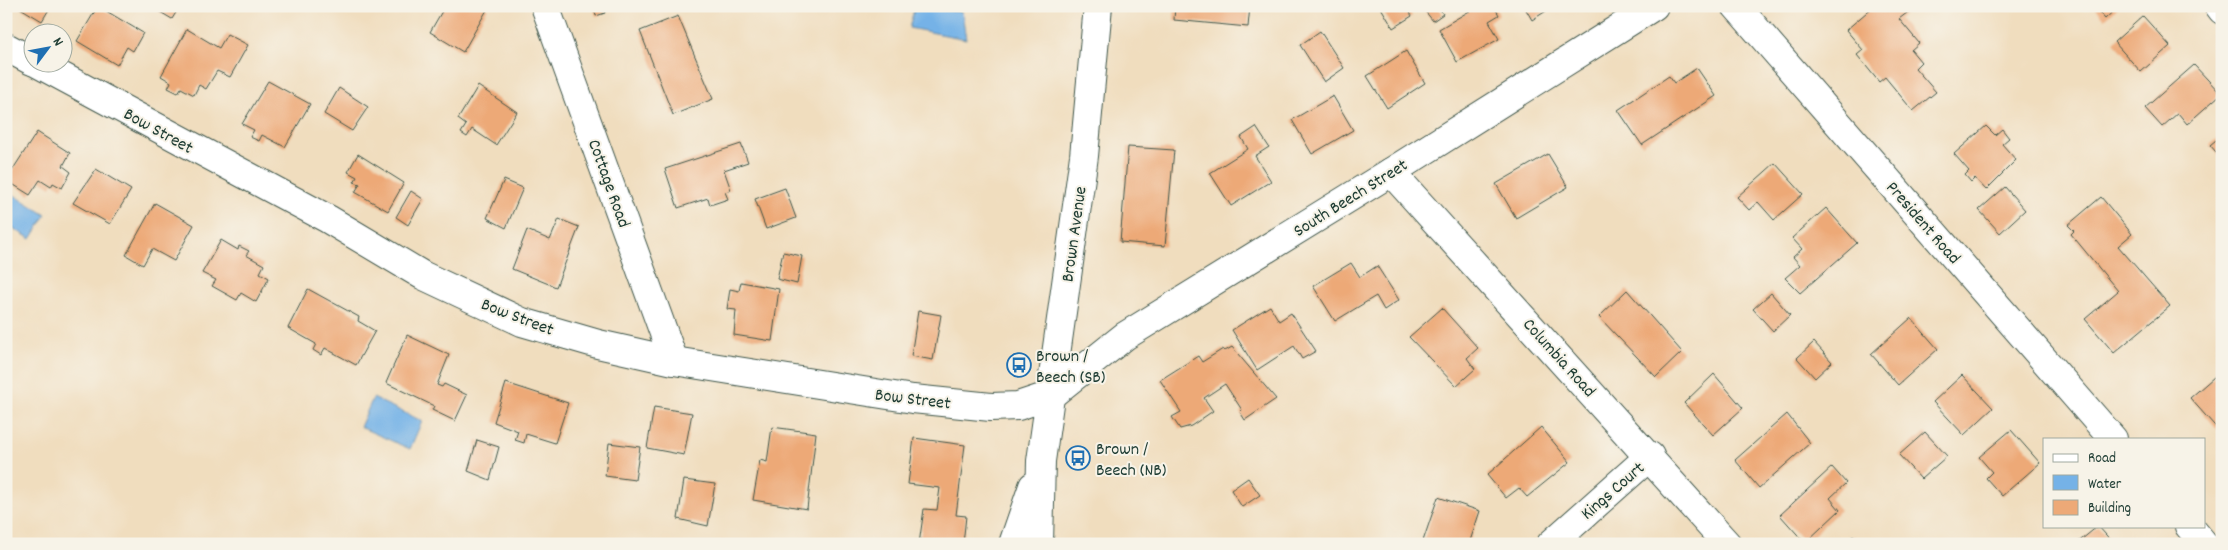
<svg xmlns="http://www.w3.org/2000/svg" width="2228" height="550" viewBox="0 0 2228 550" font-family="Dekko,sans-serif">
<style>
.water{fill:#75b2e7;stroke:#4a788e}
.building{fill:#eda977}
.lines{fill:none;stroke-linecap:round;stroke-linejoin:round}
.minor-casing{stroke:#3e5549;stroke-width:30}
.major-casing{stroke:#3e5549;stroke-width:30}
.minor{stroke:#fff;stroke-width:28}
.major{stroke:#fff;stroke-width:28}
.labels{text-anchor:middle;stroke-width:4;stroke-linejoin:round;paint-order:stroke}
.street-label{font-size:18px;fill:#1f3d34;stroke:#f7f3e8}
.poi-label{font-size:18px;fill:#1f3d34;stroke:#f7f3e8;text-anchor:start}
</style>
<rect width="100%" height="100%" fill="#f7f3e8"/>
<filter id="ink" filterUnits="userSpaceOnUse"><feTurbulence type="fractalNoise" baseFrequency=".02" numOctaves="2"/><feDisplacementMap in="SourceGraphic" scale="10" xChannelSelector="R" yChannelSelector="G"/><feConvolveMatrix kernelMatrix="1 2 1 2 8 2 1 2 1" color-interpolation-filters="sRGB"/></filter>
<filter id="wash" filterUnits="userSpaceOnUse"><feTurbulence type="fractalNoise" baseFrequency=".0096" numOctaves="4" result="noise"/><feDisplacementMap in="SourceGraphic" scale="20" xChannelSelector="R" yChannelSelector="G"/><feGaussianBlur stdDeviation="1.12" result="paint"/><feColorMatrix in="noise" values="0 0 0 0 0 0 0 0 0 0 0 0 0 0 0 0 0 1.4 0 .05"/><feComposite in="paint" operator="in"/></filter>
<g filter="url(#wash)">
<rect width="100%" height="100%" fill="#f0ddbe"/>
<!-- water -->
<g class="water">
<polygon points="915,6 962,12 966,39 909,28"/>
<polygon points="6,190 46,215 31,239 6,224"/>
<polygon points="373,398 422,421 410,449 360,427"/>
</g>
<g id="blocks">
<!-- building -->
<g class="building">
<polygon points="17,6 51,6 42,21"/>
<polygon points="98,6 143,33 133,51 127,47 117,65 77,41"/>
<polygon points="150,6 180,6 172,19"/>
<polygon points="445,6 484,6 488,8 463,52 430,32"/>
<polygon points="593,6 603,6 605,13 596,16"/>
<polygon points="1175,6 1250,6 1248,27 1174,20"/>
<polygon points="1380,6 1406,6 1412,16 1393,28"/>
<polygon points="1432,6 1438,6 1443,14 1433,21 1425,11"/>
<polygon points="1478,6 1494,6 1499,15 1489,21 1499,39 1457,62 1439,29"/>
<polygon points="1524,6 1554,6 1532,20"/>
<polygon points="1874,6 1909,6 1912,9 1899,19 1919,43 1911,50 1921,62 1915,68 1936,92 1913,111 1885,77 1879,82 1857,55 1863,50 1846,30"/>
<polygon points="2094,6 2119,6 2105,19"/>
<polygon points="678,16 713,99 673,115 640,31"/>
<polygon points="2143,16 2170,46 2141,72 2114,42"/>
<polygon points="187,29 219,48 227,34 248,45 230,77 217,71 206,89 199,85 194,95 181,88 178,93 168,88 171,82 161,76"/>
<polygon points="1320,31 1344,68 1324,82 1300,45"/>
<polygon points="1406,51 1425,83 1387,108 1367,76"/>
<polygon points="2194,65 2221,94 2187,124 2178,113 2162,127 2145,108"/>
<polygon points="1697,68 1716,96 1642,145 1618,110 1669,76 1674,83"/>
<polygon points="268,81 310,104 285,147 262,135 259,141 250,137 254,130 242,124"/>
<polygon points="478,86 517,112 496,145 472,129 467,137 461,133 466,125 458,119"/>
<polygon points="339,88 368,107 352,131 324,114"/>
<polygon points="1333,96 1353,130 1312,154 1292,120"/>
<polygon points="1986,126 1995,135 2002,129 2009,138 2002,144 2016,160 1986,190 1975,178 1971,182 1965,175 1969,171 1954,154"/>
<polygon points="1256,127 1269,147 1255,156 1271,181 1231,206 1210,173 1248,149 1241,137"/>
<polygon points="37,132 70,153 63,166 71,172 62,188 53,183 51,187 40,180 30,195 6,180"/>
<polygon points="2222,135 2222,159 2210,145"/>
<polygon points="741,144 748,162 724,170 731,190 725,192 728,199 710,205 708,198 678,208 665,169"/>
<polygon points="1128,147 1174,150 1165,246 1120,242"/>
<polygon points="358,154 404,183 388,211 355,192 360,184 354,182 357,177 348,172"/>
<polygon points="1548,154 1568,187 1516,218 1496,184"/>
<polygon points="1775,163 1803,194 1774,220 1758,202 1749,210 1737,197"/>
<polygon points="96,169 131,190 110,224 73,203"/>
<polygon points="504,180 523,188 506,228 487,218"/>
<polygon points="2005,187 2025,210 2000,233 1979,210"/>
<polygon points="785,188 796,218 766,229 755,199"/>
<polygon points="411,191 423,199 408,225 396,217"/>
<polygon points="2101,197 2132,234 2118,246 2170,306 2114,353 2085,319 2118,291 2071,234 2074,231 2068,225"/>
<polygon points="155,203 194,225 174,261 152,249 143,265 126,255"/>
<polygon points="1826,208 1857,243 1800,293 1785,278 1800,265 1793,257 1802,249 1792,238"/>
<polygon points="559,219 579,227 556,287 512,269 527,230 550,240"/>
<polygon points="221,240 238,250 239,246 249,251 246,255 264,265 260,273 269,278 256,302 241,293 237,300 212,286 216,280 202,273"/>
<polygon points="783,252 802,256 797,284 777,279"/>
<polygon points="1351,263 1360,277 1377,266 1399,300 1384,310 1376,296 1335,321 1313,286"/>
<polygon points="741,282 779,289 772,341 734,335 736,310 727,309 730,289 739,291"/>
<polygon points="308,289 359,317 358,321 375,331 356,365 325,348 321,355 313,350 316,344 288,328"/>
<polygon points="1627,290 1682,352 1656,377 1599,317"/>
<polygon points="1771,293 1790,315 1773,331 1753,309"/>
<polygon points="1270,306 1279,321 1291,313 1316,351 1302,359 1294,346 1257,370 1232,330"/>
<polygon points="1442,308 1478,348 1467,358 1475,369 1456,386 1409,337"/>
<polygon points="918,311 941,315 933,360 911,356"/>
<polygon points="1911,318 1938,349 1898,385 1871,354"/>
<polygon points="407,335 449,355 437,385 442,387 444,384 467,395 455,421 432,410 434,406 386,383"/>
<polygon points="1814,342 1832,362 1815,378 1797,358"/>
<polygon points="1232,347 1276,399 1245,420 1240,412 1242,410 1225,384 1204,398 1213,411 1191,426 1180,429 1172,417 1181,412 1160,380 1198,356 1202,362 1223,349 1225,351"/>
<polygon points="2222,370 2222,434 2190,398"/>
<polygon points="1714,374 1743,408 1713,435 1684,403"/>
<polygon points="1962,375 1993,408 1964,435 1933,402"/>
<polygon points="506,383 568,403 555,443 526,434 524,443 515,440 518,431 494,422"/>
<polygon points="654,407 692,413 684,455 647,448"/>
<polygon points="1787,414 1810,443 1759,488 1735,460"/>
<polygon points="772,427 816,433 807,509 753,500 760,460 767,462"/>
<polygon points="1541,427 1570,462 1527,497 1519,488 1506,498 1487,475"/>
<polygon points="2011,430 2040,463 2002,496 1986,478 1992,472 1979,457"/>
<polygon points="1925,432 1947,456 1921,479 1899,455"/>
<polygon points="914,438 965,445 956,515 966,516 963,544 919,544 924,509 937,510 940,488 908,484"/>
<polygon points="477,440 499,447 490,480 468,471"/>
<polygon points="609,443 640,447 635,480 605,476"/>
<polygon points="1832,467 1846,483 1830,498 1840,510 1805,543 1780,515"/>
<polygon points="1248,478 1260,495 1242,507 1231,490"/>
<polygon points="684,480 715,484 708,526 678,519"/>
<polygon points="1438,497 1480,511 1469,544 1422,544"/>
<polygon points="2098,526 2114,544 2076,544"/>
<polygon points="1853,536 1861,544 1844,544"/>
</g>
</g>
</g>
<g filter="url(#ink)">
<use href="#blocks" fill-opacity="0" stroke="#3e5549" stroke-width="1"/>
<g class="lines">
<!-- minor casing -->
<g class="minor-casing">
<g id="minor">
<polyline points="545,6 674,361"/>
<polyline points="1736,6 2113,439"/>
<polyline points="2219,6 2222,10"/>
<polyline points="6,47 32,61"/>
<polyline points="35,62 328,219 422,275 522,322 598,344 674,361 913,399 991,407 1018,406 1051,395 1125,336 1391,172 1654,6"/>
<polyline points="1391,172 1727,544"/>
<polyline points="2189,526 2204,544"/>
<polyline points="1551,544 1650,456"/>
</g>
</g>
<!-- major casing -->
<g class="major-casing">
<g id="major">
<polyline points="1013,544 1033,486"/>
<polyline points="1039,544 1041,461 1084,156 1098,6"/>
</g>
</g>
<!-- minor -->
<use href="#minor" class="minor"/>
<!-- major -->
<use href="#major" class="major"/>
</g>
</g>
<!-- icons -->
<defs>
<g id="bus-ring" transform="scale(1.25)"><circle r="9.5" fill="#f7f3e8" stroke="#1f6fb2" stroke-width="1.5"/><path d="M-5-6H5V4H4V6H2V4H-2V6H-4V4H-5ZM-3.5-4V0h7V-4ZM-3.5 1.2v1.5H-2V1.2ZM2 1.2v1.5H3.5V1.2Z" fill="#1f6fb2"/></g>
</defs>
<g fill-rule="evenodd">
<use href="#bus-ring" x="1019" y="365"/>
<use href="#bus-ring" x="1078" y="458"/>
</g>
<g class="labels">
<!-- street labels -->
<g class="street-label">
<text transform="translate(159 130) rotate(29)" y="6">Bow Street</text>
<text transform="translate(610 183) rotate(70)" y="6">Cottage Road</text>
<text transform="translate(1350 197) rotate(-32)" y="6">South Beech Street</text>
<text transform="translate(1924 222) rotate(49)" y="6">President Road</text>
<text transform="translate(1073 234) rotate(-82)" y="6">Brown Avenue</text>
<text transform="translate(518 316) rotate(21)" y="6">Bow Street</text>
<text transform="translate(1560 357) rotate(48)" y="6">Columbia Road</text>
<text transform="translate(913 398) rotate(7)" y="6">Bow Street</text>
<text transform="translate(1612 490) rotate(-41)" y="6">Kings Court</text>
</g>
<!-- poi labels -->
<g class="poi-label">
<text x="1036" y="361">Brown /<tspan x="1036" dy="21">Beech (SB)</tspan></text>
<text x="1096" y="454">Brown /<tspan x="1096" dy="21">Beech (NB)</tspan></text>
</g>
</g>
<!-- margin -->
<rect width="2228" height="550" fill="none" stroke="#f7f3e8" stroke-width="25"/>
<!-- legend -->
<rect x="2043" y="438" width="162" height="90" fill="#f7f3e8" stroke="#a1aaa0"/>
<rect x="2053" y="454" width="25" height="8" fill="#ffffff" stroke="#a1aaa0"/>
<text x="2088" y="462" font-size="15" fill="#1f3d34">Road</text>
<rect x="2053" y="475" width="25" height="15" fill="#75b2e7" stroke="#a1aaa0"/>
<text x="2088" y="488" font-size="15" fill="#1f3d34">Water</text>
<rect x="2053" y="500" width="25" height="15" fill="#eda977" stroke="#a1aaa0"/>
<text x="2088" y="512" font-size="15" fill="#1f3d34">Building</text>
<!-- north arrow -->
<g transform="translate(48 48) rotate(58)"><circle r="24" fill="#f7f3e8" stroke="#a1aaa0"/>
<path d="M0-4L9 19L0 12L-9 19Z" fill="#1f6fb2"/>
<text y="-8" font-size="14" font-weight="bold" text-anchor="middle" fill="#1f3d34">N</text>
</g>
</svg>
